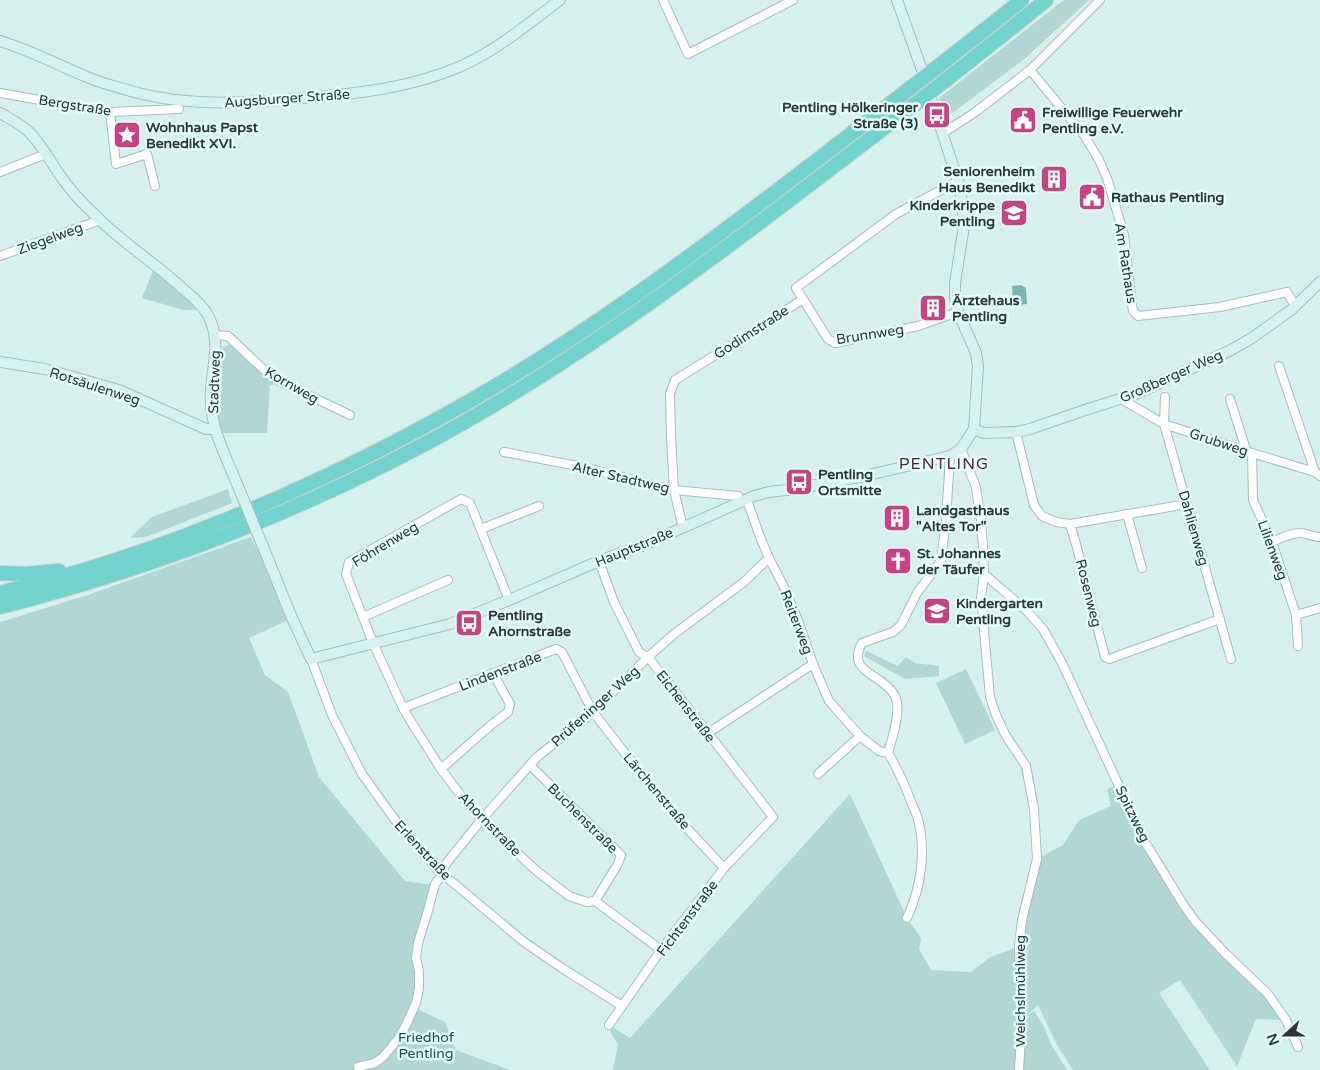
<svg xmlns="http://www.w3.org/2000/svg" width="1320" height="1070" viewBox="0 0 1320 1070" font-family="'Varela Round',sans-serif">
<style>
.green{fill:#b1d6d3}
.water{fill:#7fb5b1}
.lines{fill:none;stroke-linecap:round;stroke-linejoin:round}
.street-casing{stroke:#a4bebc;stroke-width:10}
.secondary-casing{stroke:#a4bebc;stroke-width:12}
.highway-casing{stroke:#cccfcf;stroke-width:16}
.street{stroke:#fff;stroke-width:8}
.secondary{stroke:#d5f2f0;stroke-width:10}
.highway{stroke:#72d2cc;stroke-width:14}
.secondary-bridge-casing{stroke:#a4bebc;stroke-width:12;stroke-linecap:butt}
.secondary-bridge{stroke:#d5f2f0;stroke-width:10}
.labels{text-anchor:middle;stroke-width:5;stroke-linejoin:round;paint-order:stroke}
.street-label{font-size:14px;fill:#2b3635;stroke:#e2fdfb}
.poi-label{font-size:14px;font-weight:bold;fill:#2b3635;stroke:#e2fdfb;text-anchor:start}
.park-label{font-size:14px;fill:#1c4d4a;stroke:#e2fdfb}
.quarter-label{font-size:16px;letter-spacing:1px;fill:#591939;stroke:#e2fdfb}
</style>
<rect width="100%" height="100%" fill="#d5f0ed"/>
<!-- green -->
<g class="green">
<polygon points="1064,0 1089,0 1023,60 947,117 939,98"/>
<polygon points="154,268 200,310 184,310 142,298"/>
<polygon points="229,345 235,347 277,384 270,385 267,433 220,433 214,400 220,353 223,347"/>
<polygon points="228,489 232,503 146,537 130,538 152,517"/>
<polygon points="251,537 261,556 288,620 249,638 265,675 288,692 319,777 405,881 426,884 434,883 418,949 417,1009 445,1022 456,1050 510,1070 0,1070 0,622 88,595"/>
<polygon points="866,651 898,666 906,657 915,663 939,666 939,676 905,679 864,656"/>
<polygon points="966,669 995,730 965,744 936,683"/>
<polygon points="1119,784 1145,842 1183,904 1268,994 1286,1020 1256,1019 1237,1066 1180,980 1159,993 1210,1070 1073,1070 1057,1045 1038,1005 1027,1015 1034,1011 1043,1025 1052,1046 1067,1070 1024,1070 1023,1027 1019,1070 613,1070 618,1044 610,1032 609,1025 630,1038 850,794 907,918 921,938 919,949 931,970 971,972 989,958 1019,946 1037,859 1063,845 1079,820 1111,806 1107,789"/>
</g>
<!-- water -->
<polygon class="water" points="1021,285 1026,288 1027,304 1018,305 1013,303 1012,286"/>
<g class="lines">
<!-- street casing -->
<g class="street-casing">
<g id="street">
<polyline points="663,0 688,54 793,0"/>
<polyline points="1030,70 1084,135 1099,160 1107,178 1124,235 1132,304 1133,311 1138,316 1220,307 1287,292 1295,306"/>
<polyline points="0,93 90,109 110,112 179,109"/>
<polyline points="110,112 116,164 147,154 155,186"/>
<polyline points="943,133 974,113 1030,70 1100,0"/>
<polyline points="0,172 46,154"/>
<polyline points="958,181 896,214 796,288 828,339 835,343 918,326 958,312"/>
<polyline points="0,256 100,220"/>
<polyline points="215,335 228,336 263,369 279,381 350,415"/>
<polyline points="1279,366 1315,472"/>
<polyline points="1165,397 1164,424 1231,659"/>
<polyline points="1121,399 1164,424 1252,453 1315,472 1320,476"/>
<polyline points="1230,399 1246,450"/>
<polyline points="1016,432 1034,505 1042,516 1056,522 1070,524 1187,504"/>
<polyline points="961,449 976,487 981,522 983,546 984,574 981,598 990,697 996,715 1006,736 1026,766 1034,809 1037,859 1022,920 1019,946 1022,1020 1019,1070"/>
<polyline points="504,452 583,467 674,490 738,496"/>
<polyline points="1252,453 1253,500 1272,542 1296,615 1298,646"/>
<path d="M747,500l13,37 9,21 16,31 14,34 14,41 16,37 31,35 19,15 9,2c8,12 13,25 19,38 3,9 7,17 10,25 10,33 4,72 -10,102"/>
<polyline points="1127,514 1142,568"/>
<polyline points="1070,524 1076,544 1105,657 1109,659 1220,619"/>
<polyline points="683,528 674,490 671,437 670,394 675,380 759,328 803,299"/>
<polyline points="481,529 539,506"/>
<path d="M1272,542c9,-4 18,-9 28,-9 7,0 13,4 20,4"/>
<polyline points="599,561 614,602 639,652 648,657 708,733 773,817 724,868 661,950 609,1025"/>
<polyline points="984,574 1027,611 1043,629 1062,663 1145,842 1183,904 1195,921 1224,952 1268,994 1286,1020 1298,1047"/>
<polyline points="509,600 470,503 461,499 349,562 346,574 373,643 403,708 410,720 441,769 462,797 482,819 507,844 538,872 569,896 587,902 595,901 661,950"/>
<polyline points="1296,615 1320,608"/>
<polyline points="363,617 448,580"/>
<polyline points="311,659 332,715 362,774 398,824 442,875 451,881 524,942 562,968 622,1006"/>
<polyline points="403,708 556,649 562,652 593,712 638,770 681,822 724,868"/>
<polyline points="708,733 813,664"/>
<path d="M888,753c4,-14 14,-44 7,-57 -11,-22 -50,-23 -33,-53l31,-11 8,-7 16,-32 24,-32 5,-41 4,-64"/>
<polyline points="530,765 621,855 618,864 595,901"/>
<polyline points="441,769 491,725 508,712 510,704 493,673"/>
<polyline points="818,774 860,736"/>
<polyline points="358,1067 375,1063 383,1057 398,1039 406,1025 416,1003 419,988 419,971 416,958 418,943 427,914 435,884 442,875 445,865 482,819 536,758 593,712 648,657 674,634 744,582 769,558"/>
</g>
</g>
<!-- secondary casing -->
<g class="secondary-casing">
<g id="secondary">
<polyline points="897,0 922,70"/>
<path d="M0,41c30,9 58,24 87,36 16,7 34,11 51,16 54,14 111,10 166,5 52,-4 106,-10 155,-31 37,-16 69,-43 101,-67"/>
<path d="M0,113c10,6 21,11 29,19 13,13 22,31 33,46 9,13 21,26 33,37 26,27 59,47 87,73 12,10 24,20 29,34 11,27 -3,56 0,83 2,28 16,54 26,79"/>
<polyline points="0,362 45,369 119,390 206,429 215,429"/>
<polyline points="974,429 983,433 1016,432 1030,429 1085,410 1136,394 1231,350 1252,338 1291,310 1320,282"/>
<polyline points="264,549 292,618 311,659 450,624 509,600 599,561 644,545 754,496 769,492 795,489 864,476 950,456 961,449 974,429 978,366 976,353 958,312 955,297 955,283 964,226 963,207 958,181 932,101"/>
</g>
</g>
<!-- highway casing -->
<g class="highway-casing">
<g id="highway">
<polyline points="0,573 26,574 59,571"/>
<path d="M0,593c165,-40 328,-110 475,-195 111,-64 214,-140 316,-218 77,-59 155,-119 231,-180"/>
<path d="M0,607c146,-37 289,-91 423,-162 135,-72 260,-164 381,-256 82,-62 163,-124 242,-189"/>
</g>
</g>
<!-- street -->
<use href="#street" class="street"/>
<!-- secondary -->
<use href="#secondary" class="secondary"/>
<!-- highway -->
<use href="#highway" class="highway"/>
<!-- secondary-bridge casing -->
<g class="secondary-bridge-casing">
<polyline id="secondary-bridge" points="237,484 264,549"/>
</g>
<!-- secondary-bridge -->
<use href="#secondary-bridge" class="secondary-bridge"/>
</g>
<!-- icons -->
<defs>
<g id="bus-square" transform="scale(1.4375)"><rect x="-9" y="-9" width="18" height="18" rx="4" fill="#c74284" stroke="#e2fdfb"/><path d="M-5-6H5V4H4V6H2V4H-2V6H-4V4H-5ZM-3.5-4V0h7V-4ZM-3.5 1.2v1.5H-2V1.2ZM2 1.2v1.5H3.5V1.2Z" fill="#fff"/></g>
<g id="civic-square" transform="scale(1.4375)"><rect x="-9" y="-9" width="18" height="18" rx="4" fill="#c74284" stroke="#e2fdfb"/><path d="M-.6-6.5H3V-4.5H.6V-3L4-1V1h2V6H-6V1h2V-1L-.6-3ZM-1.2 2.5V6h2.4V2.5Z" fill="#fff"/></g>
<g id="sight-square" transform="scale(1.4375)"><rect x="-9" y="-9" width="18" height="18" rx="4" fill="#c74284" stroke="#e2fdfb"/><path d="M0-6L1.8-2.2L6-1.7L2.9 1.2L3.7 5.4L0 3.3L-3.7 5.4L-2.9 1.2L-6-1.7L-1.8-2.2Z" fill="#fff"/></g>
<g id="building-square" transform="scale(1.4375)"><rect x="-9" y="-9" width="18" height="18" rx="4" fill="#c74284" stroke="#e2fdfb"/><path d="M-4-6H4V6H1V3H-1V6H-4ZM-2.5-4.3h1.7v1.8h-1.7ZM.8-4.3h1.7v1.8H.8ZM-2.5-1h1.7V.8h-1.7ZM.8-1h1.7V.8H.8Z" fill="#fff"/></g>
<g id="school-square" transform="scale(1.4375)"><rect x="-9" y="-9" width="18" height="18" rx="4" fill="#c74284" stroke="#e2fdfb"/><path d="M0-5L7-2L0 1L-7-2ZM-4 1L0 2.5L4 1V4Q0 6-4 4Z" fill="#fff"/></g>
<g id="church-square" transform="scale(1.4375)"><rect x="-9" y="-9" width="18" height="18" rx="4" fill="#c74284" stroke="#e2fdfb"/><path d="M-1.2-6h2.4v3.5h3.3v2.4h-3.3V6h-2.4V-.1h-3.3v-2.4h3.3Z" fill="#fff"/></g>
</defs>
<g fill-rule="evenodd">
<use href="#bus-square" x="937" y="115"/>
<use href="#civic-square" x="1023" y="120"/>
<use href="#sight-square" x="127" y="135"/>
<use href="#building-square" x="1054" y="179"/>
<use href="#civic-square" x="1092" y="197"/>
<use href="#school-square" x="1014" y="213"/>
<use href="#building-square" x="933" y="308"/>
<use href="#bus-square" x="799" y="482"/>
<use href="#building-square" x="897" y="518"/>
<use href="#church-square" x="898" y="561"/>
<use href="#school-square" x="937" y="611"/>
<use href="#bus-square" x="469" y="623"/>
</g>
<g class="labels">
<!-- street labels -->
<g class="street-label">
<text transform="translate(287 98) rotate(-4)" y="5">Augsburger Straße</text>
<text transform="translate(75 105) rotate(9)" y="5">Bergstraße</text>
<text transform="translate(50 238) rotate(-20)" y="5">Ziegelweg</text>
<text transform="translate(1126 263) rotate(81)" y="5">Am Rathaus</text>
<text transform="translate(751 332) rotate(-33)" y="5">Godimstraße</text>
<text transform="translate(870 334) rotate(-9)" y="5">Brunnweg</text>
<text transform="translate(1171 376) rotate(-24)" y="5">Großberger Weg</text>
<text transform="translate(214 382) rotate(-88)" y="5">Stadtweg</text>
<text transform="translate(292 385) rotate(30)" y="5">Kornweg</text>
<text transform="translate(95 386) rotate(18)" y="5">Rotsäulenweg</text>
<text transform="translate(1219 442) rotate(18)" y="5">Grubweg</text>
<text transform="translate(621 477) rotate(13)" y="5">Alter Stadtweg</text>
<text transform="translate(1194 528) rotate(74)" y="5">Dahlienweg</text>
<text transform="translate(385 544) rotate(-31)" y="5">Föhrenweg</text>
<text transform="translate(634 547) rotate(-22)" y="5">Hauptstraße</text>
<text transform="translate(1273 550) rotate(70)" y="5">Lilienweg</text>
<text transform="translate(1089 593) rotate(76)" y="5">Rosenweg</text>
<text transform="translate(797 622) rotate(69)" y="5">Reiterweg</text>
<text transform="translate(500 671) rotate(-21)" y="5">Lindenstraße</text>
<text transform="translate(595 706) rotate(-42)" y="5">Prüfeninger Weg</text>
<text transform="translate(686 706) rotate(52)" y="5">Eichenstraße</text>
<text transform="translate(657 791) rotate(50)" y="5">Lärchenstraße</text>
<text transform="translate(1133 814) rotate(64)" y="5">Spitzweg</text>
<text transform="translate(583 818) rotate(45)" y="5">Buchenstraße</text>
<text transform="translate(490 824) rotate(46)" y="5">Ahornstraße</text>
<text transform="translate(423 850) rotate(47)" y="5">Erlenstraße</text>
<text transform="translate(687 918) rotate(-53)" y="5">Fichtenstraße</text>
<text transform="translate(1020 991) rotate(-90)" y="5">Weichslmühlweg</text>
</g>
<!-- poi labels -->
<g class="poi-label">
<text x="918" y="112" text-anchor="end">Pentling Hölkeringer<tspan x="918" dy="16">Straße (3)</tspan></text>
<text x="1042" y="117">Freiwillige Feuerwehr<tspan x="1042" dy="16">Pentling e.V.</tspan></text>
<text x="146" y="132">Wohnhaus Papst<tspan x="146" dy="16">Benedikt XVI.</tspan></text>
<text x="1035" y="176" text-anchor="end">Seniorenheim<tspan x="1035" dy="16">Haus Benedikt</tspan></text>
<text x="1111" y="202">Rathaus Pentling</text>
<text x="995" y="210" text-anchor="end">Kinderkrippe<tspan x="995" dy="16">Pentling</tspan></text>
<text x="952" y="305">Ärztehaus<tspan x="952" dy="16">Pentling</tspan></text>
<text x="818" y="479">Pentling<tspan x="818" dy="16">Ortsmitte</tspan></text>
<text x="916" y="515">Landgasthaus<tspan x="916" dy="16">"Altes Tor"</tspan></text>
<text x="917" y="558">St. Johannes<tspan x="917" dy="16">der Täufer</tspan></text>
<text x="956" y="608">Kindergarten<tspan x="956" dy="16">Pentling</tspan></text>
<text x="488" y="620">Pentling<tspan x="488" dy="16">Ahornstraße</tspan></text>
</g>
<!-- park labels -->
<g class="park-label">
<text x="426" y="1042">Friedhof<tspan x="426" dy="16">Pentling</tspan></text>
</g>
<!-- quarter labels -->
<g class="quarter-label">
<text x="944" y="469">PENTLING</text>
</g>
</g>
<!-- north arrow -->
<g transform="translate(1285 1035) rotate(249)" stroke="#e2fdfb" stroke-width="4" paint-order="stroke">
<path d="M0-4L9 19L0 12L-9 19Z" fill="#2b3635"/>
<text y="-8" font-size="14" font-weight="bold" text-anchor="middle" fill="#2b3635">N</text>
</g>
</svg>
